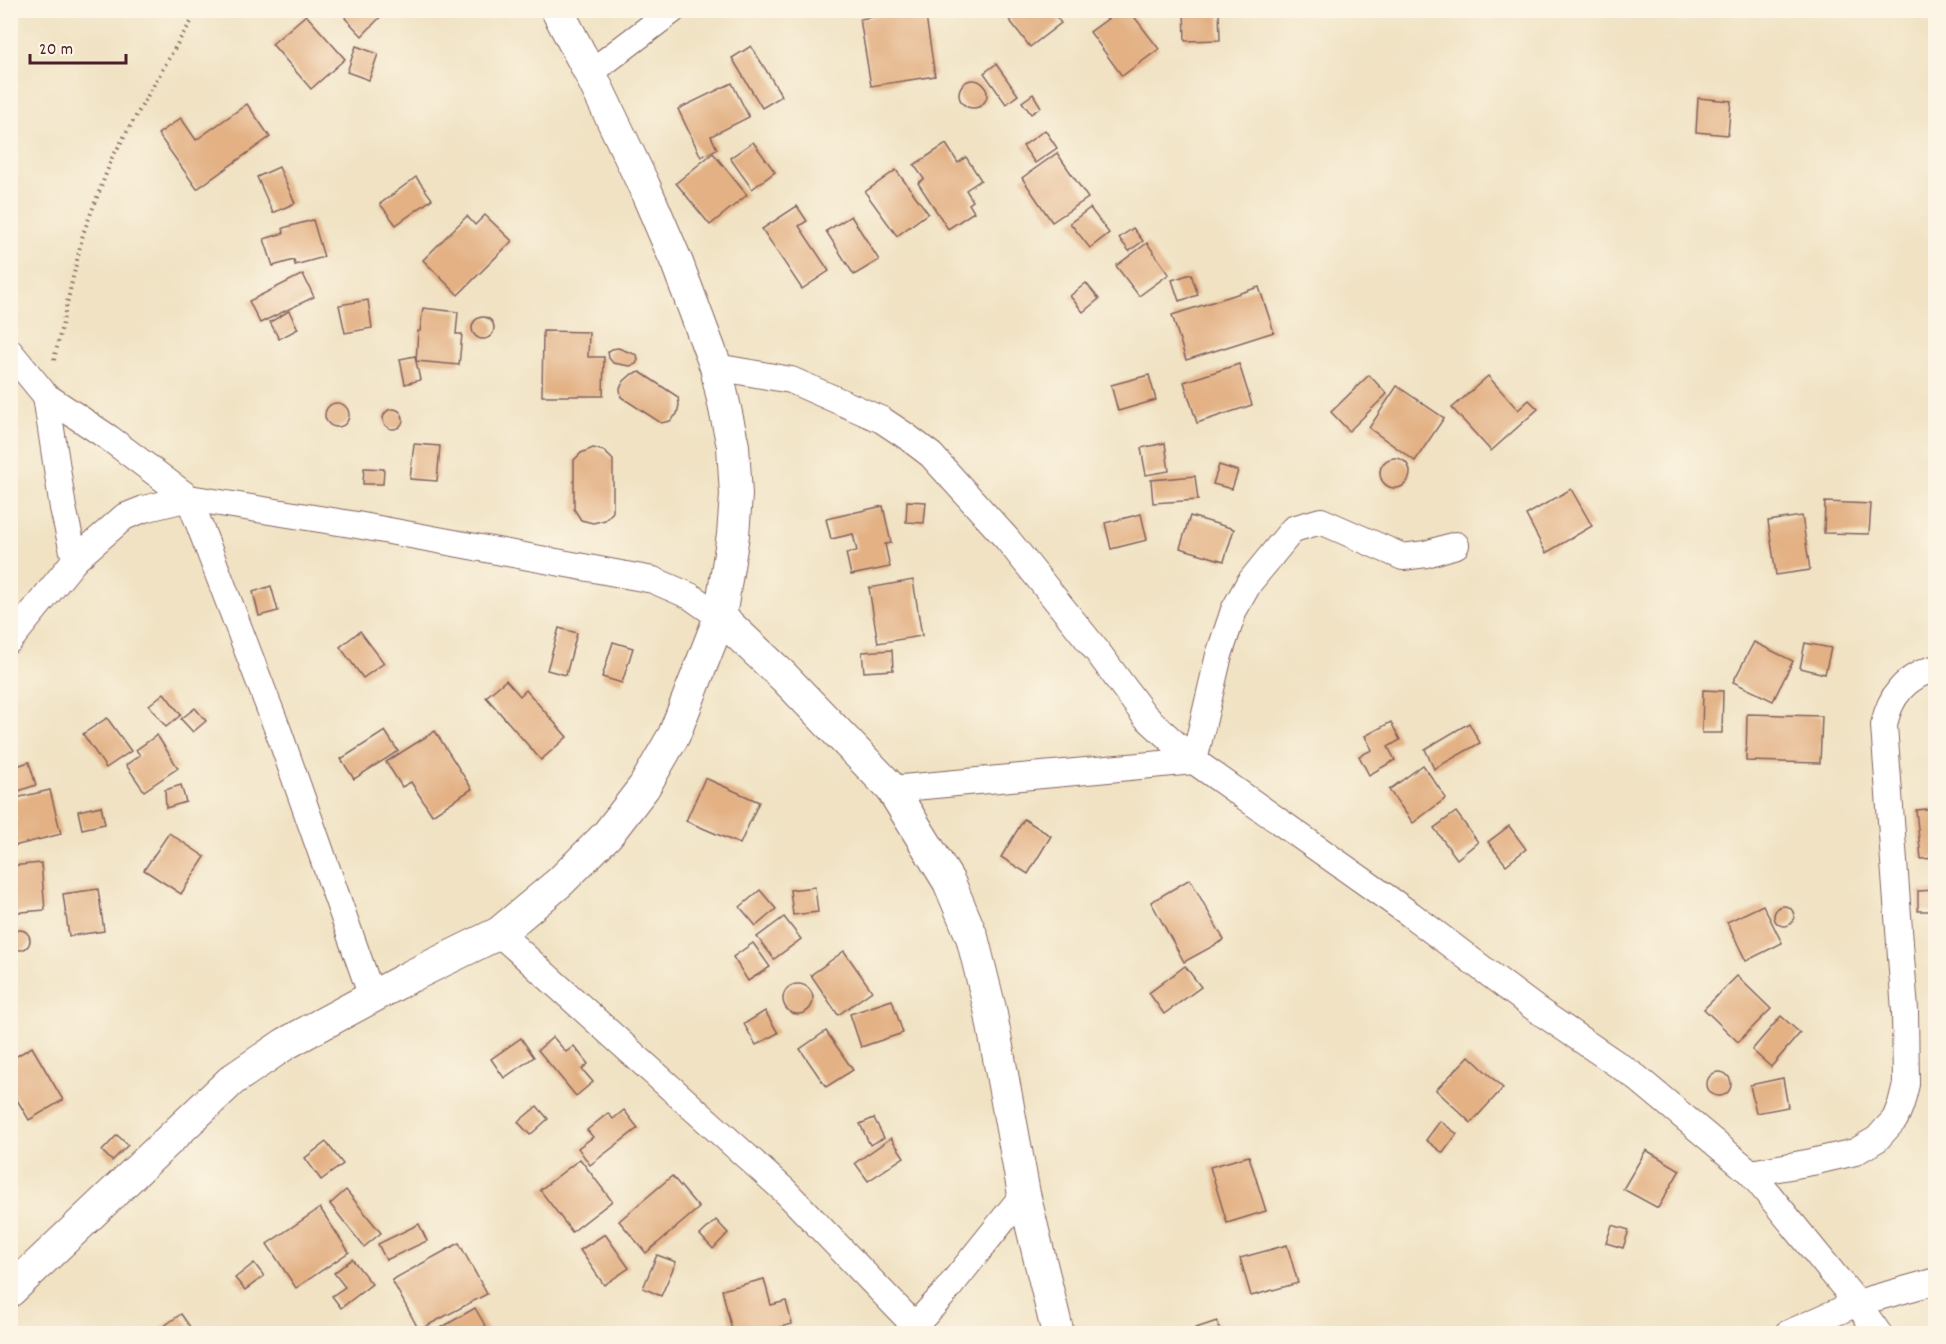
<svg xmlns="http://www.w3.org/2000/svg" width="1946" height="1344" viewBox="0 0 1946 1344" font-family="Dekko,sans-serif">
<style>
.building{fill:#e3b184}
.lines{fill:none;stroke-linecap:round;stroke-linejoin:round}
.minor-casing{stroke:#846360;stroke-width:28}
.tertiary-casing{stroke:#846360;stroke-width:34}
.path{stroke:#846360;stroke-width:4;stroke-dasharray:1.5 4.5;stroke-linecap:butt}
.minor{stroke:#fff;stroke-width:26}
.tertiary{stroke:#fff;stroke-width:32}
</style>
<rect width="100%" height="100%" fill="#fcf5e5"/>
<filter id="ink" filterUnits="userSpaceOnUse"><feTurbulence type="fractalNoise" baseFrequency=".0167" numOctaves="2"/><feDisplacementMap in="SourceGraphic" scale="12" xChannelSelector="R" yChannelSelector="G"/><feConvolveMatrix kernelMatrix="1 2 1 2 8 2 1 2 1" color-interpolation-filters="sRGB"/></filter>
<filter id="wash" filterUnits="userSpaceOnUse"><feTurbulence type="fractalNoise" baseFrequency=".008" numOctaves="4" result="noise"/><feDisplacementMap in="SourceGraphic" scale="24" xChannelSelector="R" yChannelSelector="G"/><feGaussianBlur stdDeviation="1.35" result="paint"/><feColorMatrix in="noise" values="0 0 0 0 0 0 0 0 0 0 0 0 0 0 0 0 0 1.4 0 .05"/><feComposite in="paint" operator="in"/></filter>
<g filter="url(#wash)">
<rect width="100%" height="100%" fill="#f0e2c3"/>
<g id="blocks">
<!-- building -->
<g class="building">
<polygon points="352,10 387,10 362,36 345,18"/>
<polygon points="912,10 925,10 935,76 871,86 860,19"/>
<polygon points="1017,10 1051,10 1061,23 1030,47 1008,18"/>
<polygon points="1120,10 1129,10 1159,49 1122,76 1090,32"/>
<polygon points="1184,10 1219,10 1220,40 1185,41"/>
<polygon points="306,15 345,59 311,89 272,44"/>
<polygon points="356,46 378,54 369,80 347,72"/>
<polygon points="751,46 782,96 762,108 732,58"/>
<polygon points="996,64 1018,95 1006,104 984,73"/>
<circle cx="973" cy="94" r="14"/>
<polygon points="732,83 749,117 711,136 717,149 701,157 678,109"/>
<polygon points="1033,94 1041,107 1031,114 1022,102"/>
<polygon points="1698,98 1731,101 1728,135 1696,132"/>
<polygon points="247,104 270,137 197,189 158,134 181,118 196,140"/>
<polygon points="1045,130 1057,148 1035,163 1023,146"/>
<polygon points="753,142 775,172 752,189 730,158"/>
<polygon points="946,144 958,163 966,157 981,180 966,190 973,201 969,204 974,212 948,229 918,183 924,179 914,165"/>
<polygon points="713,153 747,195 710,225 676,183"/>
<polygon points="1057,153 1088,198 1052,222 1022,178"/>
<polygon points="279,167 295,203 273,213 257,177"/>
<polygon points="896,170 928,213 897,236 865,192"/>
<polygon points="416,177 432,199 396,225 380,204"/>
<polygon points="797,206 807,221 799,226 829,271 802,289 762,229"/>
<polygon points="1090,208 1109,233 1090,248 1070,223"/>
<polygon points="485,215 512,241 458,295 423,260 467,216 475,225"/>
<polygon points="851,216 879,260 854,275 826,231"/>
<polygon points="313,220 324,257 295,265 294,260 273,266 264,239 284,233 283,228"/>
<polygon points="1133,228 1143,241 1129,251 1119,238"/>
<polygon points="1147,243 1169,274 1139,296 1116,266"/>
<polygon points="303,274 314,297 260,323 249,301"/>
<polygon points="1191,274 1198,295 1179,301 1172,280"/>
<polygon points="1086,283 1099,299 1083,312 1070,296"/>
<polygon points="1259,287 1274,332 1186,360 1172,315"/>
<polygon points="368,300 372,328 345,333 339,305"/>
<polygon points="423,308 458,312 456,334 462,334 459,365 416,361 418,331 420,331"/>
<polygon points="289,311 298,329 279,339 270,322"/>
<circle cx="483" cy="328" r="11"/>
<polygon points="543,331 589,332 588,357 604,357 603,396 542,396"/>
<polygon points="618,348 637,355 638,360 636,364 630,366 613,363 609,358 608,352 612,349"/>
<polygon points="415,356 420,380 405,384 400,359"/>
<polygon points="1239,364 1252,405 1197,423 1184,382"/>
<polygon points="640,372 678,397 679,405 677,414 670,421 661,423 621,397 620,388 624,381 632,374"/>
<polygon points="1149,375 1156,400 1118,411 1111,385"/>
<polygon points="1369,375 1387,394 1349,431 1331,412"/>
<polygon points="1488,376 1518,410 1529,400 1538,409 1491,451 1452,408"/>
<polygon points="1397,386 1444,418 1415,461 1369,428"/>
<circle cx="337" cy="415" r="12"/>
<circle cx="393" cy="419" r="10"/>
<polygon points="1165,443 1169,471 1146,475 1141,448"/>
<polygon points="414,444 440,446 437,481 410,479"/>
<polygon points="593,448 604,451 613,460 613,512 605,520 593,523 581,520 574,509 574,460 581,453"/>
<circle cx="1395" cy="473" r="15"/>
<polygon points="1219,465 1238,471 1232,489 1213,484"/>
<polygon points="364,468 384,469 383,484 363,484"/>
<polygon points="1195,476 1198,500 1153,503 1151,480"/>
<polygon points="1571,489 1592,526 1546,553 1526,515"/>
<polygon points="907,501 926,502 924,523 906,522"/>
<polygon points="1825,502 1871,504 1869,534 1824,533"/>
<polygon points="883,506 891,543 885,544 890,567 851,575 846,553 857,551 853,534 831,539 826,519"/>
<polygon points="1141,514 1147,540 1111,549 1105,523"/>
<polygon points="1190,516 1234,529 1224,561 1180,548"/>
<polygon points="1802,516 1810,570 1776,575 1768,521"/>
<polygon points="913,580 922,636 878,643 869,588"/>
<polygon points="271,586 278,611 259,616 253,592"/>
<polygon points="559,628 577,633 566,675 547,670"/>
<polygon points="360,631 384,663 363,678 340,647"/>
<polygon points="613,642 633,648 622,683 602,677"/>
<polygon points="1754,642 1793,661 1773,701 1733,682"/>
<polygon points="1805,643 1831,648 1825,674 1800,668"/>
<polygon points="892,650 893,670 864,672 862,652"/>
<polygon points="506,680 520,696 526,690 567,737 541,760 486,697"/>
<polygon points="1703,690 1723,691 1722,733 1702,733"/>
<polygon points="164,693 181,715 166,727 149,705"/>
<polygon points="195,708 206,721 193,732 181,719"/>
<polygon points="1747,714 1822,716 1820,763 1746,761"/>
<polygon points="107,718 131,751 106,768 83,734"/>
<polygon points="1391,722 1400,740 1388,747 1395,760 1369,775 1359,756 1372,750 1365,736"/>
<polygon points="1469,723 1480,743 1434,769 1425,749"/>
<polygon points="385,731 398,751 354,779 341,759"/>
<polygon points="435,731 472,789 432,815 411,782 402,787 386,762"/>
<polygon points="157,735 178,768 144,791 126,765 140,755 136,750"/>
<polygon points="11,749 17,766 29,762 36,785 10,794"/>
<polygon points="1423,765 1446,798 1413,823 1389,790"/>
<polygon points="705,778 759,802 740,844 686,821"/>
<polygon points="181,785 186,802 166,808 165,790"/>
<polygon points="50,790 61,834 10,847 10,821 17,820 12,799"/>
<polygon points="101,806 105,824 82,829 78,811"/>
<polygon points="1936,808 1936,858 1921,859 1916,810"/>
<polygon points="1456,812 1478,842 1457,859 1434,828"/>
<polygon points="1024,819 1051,836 1028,874 1001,857"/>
<polygon points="1509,826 1526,849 1506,865 1488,842"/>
<polygon points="169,833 205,857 181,894 144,870"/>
<polygon points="41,863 45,910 10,913 10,866"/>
<polygon points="1190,879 1224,940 1184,962 1151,902"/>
<polygon points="815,887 818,912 793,915 790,890"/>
<polygon points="98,889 104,931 69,936 63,894"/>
<polygon points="760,890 776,909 756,926 740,907"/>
<polygon points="1936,890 1936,911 1918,911 1918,891"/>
<polygon points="1763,905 1782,943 1746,961 1727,922"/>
<circle cx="1784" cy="916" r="10"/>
<polygon points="784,917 801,939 774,959 757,937"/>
<circle cx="20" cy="940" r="10"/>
<polygon points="753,943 770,967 748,981 733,957"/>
<polygon points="844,951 872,991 838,1015 811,975"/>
<polygon points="1185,966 1201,987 1164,1014 1149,993"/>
<polygon points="1737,976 1771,1009 1738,1042 1704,1009"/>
<circle cx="798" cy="999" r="15"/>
<polygon points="892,1000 903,1033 861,1047 850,1014"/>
<polygon points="765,1011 778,1033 756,1045 744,1024"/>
<polygon points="1781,1016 1800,1033 1771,1067 1752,1050"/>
<polygon points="826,1031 853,1070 826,1087 800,1049"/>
<polygon points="553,1037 566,1052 574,1046 588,1064 582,1069 593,1082 576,1096 538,1050"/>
<polygon points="521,1038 534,1057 504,1078 491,1059"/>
<polygon points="32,1047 63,1100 29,1120 10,1088 10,1060"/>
<polygon points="1469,1056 1503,1088 1471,1123 1436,1090"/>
<circle cx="1719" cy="1084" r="12"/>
<polygon points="1783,1078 1788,1107 1756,1113 1750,1085"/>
<polygon points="537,1106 548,1119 530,1135 518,1122"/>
<polygon points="624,1110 638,1128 590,1165 578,1148 593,1137 587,1130 608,1113 613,1119"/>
<polygon points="874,1118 884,1138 870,1145 860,1124"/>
<polygon points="1440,1121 1457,1134 1443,1153 1426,1140"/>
<polygon points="117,1135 128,1145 112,1161 102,1151"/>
<polygon points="891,1138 904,1157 868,1181 855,1163"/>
<polygon points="326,1142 343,1164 321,1180 305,1158"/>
<polygon points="1646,1150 1680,1170 1658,1208 1623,1189"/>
<polygon points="1249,1156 1266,1211 1227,1223 1210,1167"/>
<polygon points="580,1159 612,1201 572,1232 540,1190"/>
<polygon points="672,1176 699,1208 646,1253 619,1221"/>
<polygon points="346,1190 381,1233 364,1247 330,1204"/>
<polygon points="320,1208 349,1252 296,1288 267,1244"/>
<polygon points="716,1220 728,1233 713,1249 700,1235"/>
<polygon points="419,1224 427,1241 386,1260 378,1244"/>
<polygon points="1612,1225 1629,1230 1623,1248 1606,1243"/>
<polygon points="605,1234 629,1268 604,1285 580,1250"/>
<polygon points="459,1243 487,1294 419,1330 392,1280"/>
<polygon points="1287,1245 1298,1283 1251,1296 1240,1258"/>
<polygon points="657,1255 676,1262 661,1296 643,1288"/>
<polygon points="352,1259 372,1284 341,1308 332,1296 345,1287 334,1273"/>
<polygon points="254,1263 264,1276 245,1290 235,1278"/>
<polygon points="764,1279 771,1305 786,1301 792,1324 756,1334 733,1334 722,1290"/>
<polygon points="475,1308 490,1334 430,1334"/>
<polygon points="181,1314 195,1334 153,1334"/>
<polygon points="1217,1321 1221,1334 1198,1334 1196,1328"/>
</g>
</g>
</g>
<g filter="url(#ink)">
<use href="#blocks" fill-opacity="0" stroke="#846360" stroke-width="1.5"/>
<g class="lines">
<!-- minor casing -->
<g class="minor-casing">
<g id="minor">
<polyline points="590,73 673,10"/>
<polyline points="10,352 46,396 109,438 189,498 279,733 372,997"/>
<polyline points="716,367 791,380 882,420 906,436 931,455 1007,539 1097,651 1145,716 1194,761 1219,655 1234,610 1249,583 1293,529 1321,521 1403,557 1426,554 1456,545"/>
<polyline points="46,396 63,508 75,560"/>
<polyline points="10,640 75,560 124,517 144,509 189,498 357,525 653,580 690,596 720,617"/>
<polyline points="892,789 1194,761 1410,914 1536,1009 1636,1077 1751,1173 1857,1303 1879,1334"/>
<polyline points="499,933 785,1191 915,1326"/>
<path d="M1751,1173l61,-11 43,-10 22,-13 18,-20 6,-15 5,-20 -1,-73 -21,-285c5,-30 22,-50 52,-58"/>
<polyline points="907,1334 943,1295 1024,1194"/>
<polyline points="1787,1334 1857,1303 1936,1281"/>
</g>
</g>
<!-- tertiary casing -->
<g class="tertiary-casing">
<g id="tertiary">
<polyline points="720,617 784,677 892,789 949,882 972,937 990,1009 1024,1194 1058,1334"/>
<polyline points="10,1291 232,1080 285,1044 411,976 499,933 560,882 607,835 644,787 674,735 720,617 733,535 736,495 733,446 716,367 677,263 644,186 590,73 557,10"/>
</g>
</g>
<!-- path -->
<polyline class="path" points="54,360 83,234 112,158 180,39 199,10"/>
<!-- minor -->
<use href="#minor" class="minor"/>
<!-- tertiary -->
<use href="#tertiary" class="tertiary"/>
</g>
</g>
<!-- margin -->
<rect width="1946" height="1344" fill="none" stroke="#fcf5e5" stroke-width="36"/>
<!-- scale -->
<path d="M30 54v9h96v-9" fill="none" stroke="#4a1f2b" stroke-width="3"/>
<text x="39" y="54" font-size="18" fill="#4a1f2b" stroke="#fcf5e5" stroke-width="4.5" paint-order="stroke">20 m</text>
</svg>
